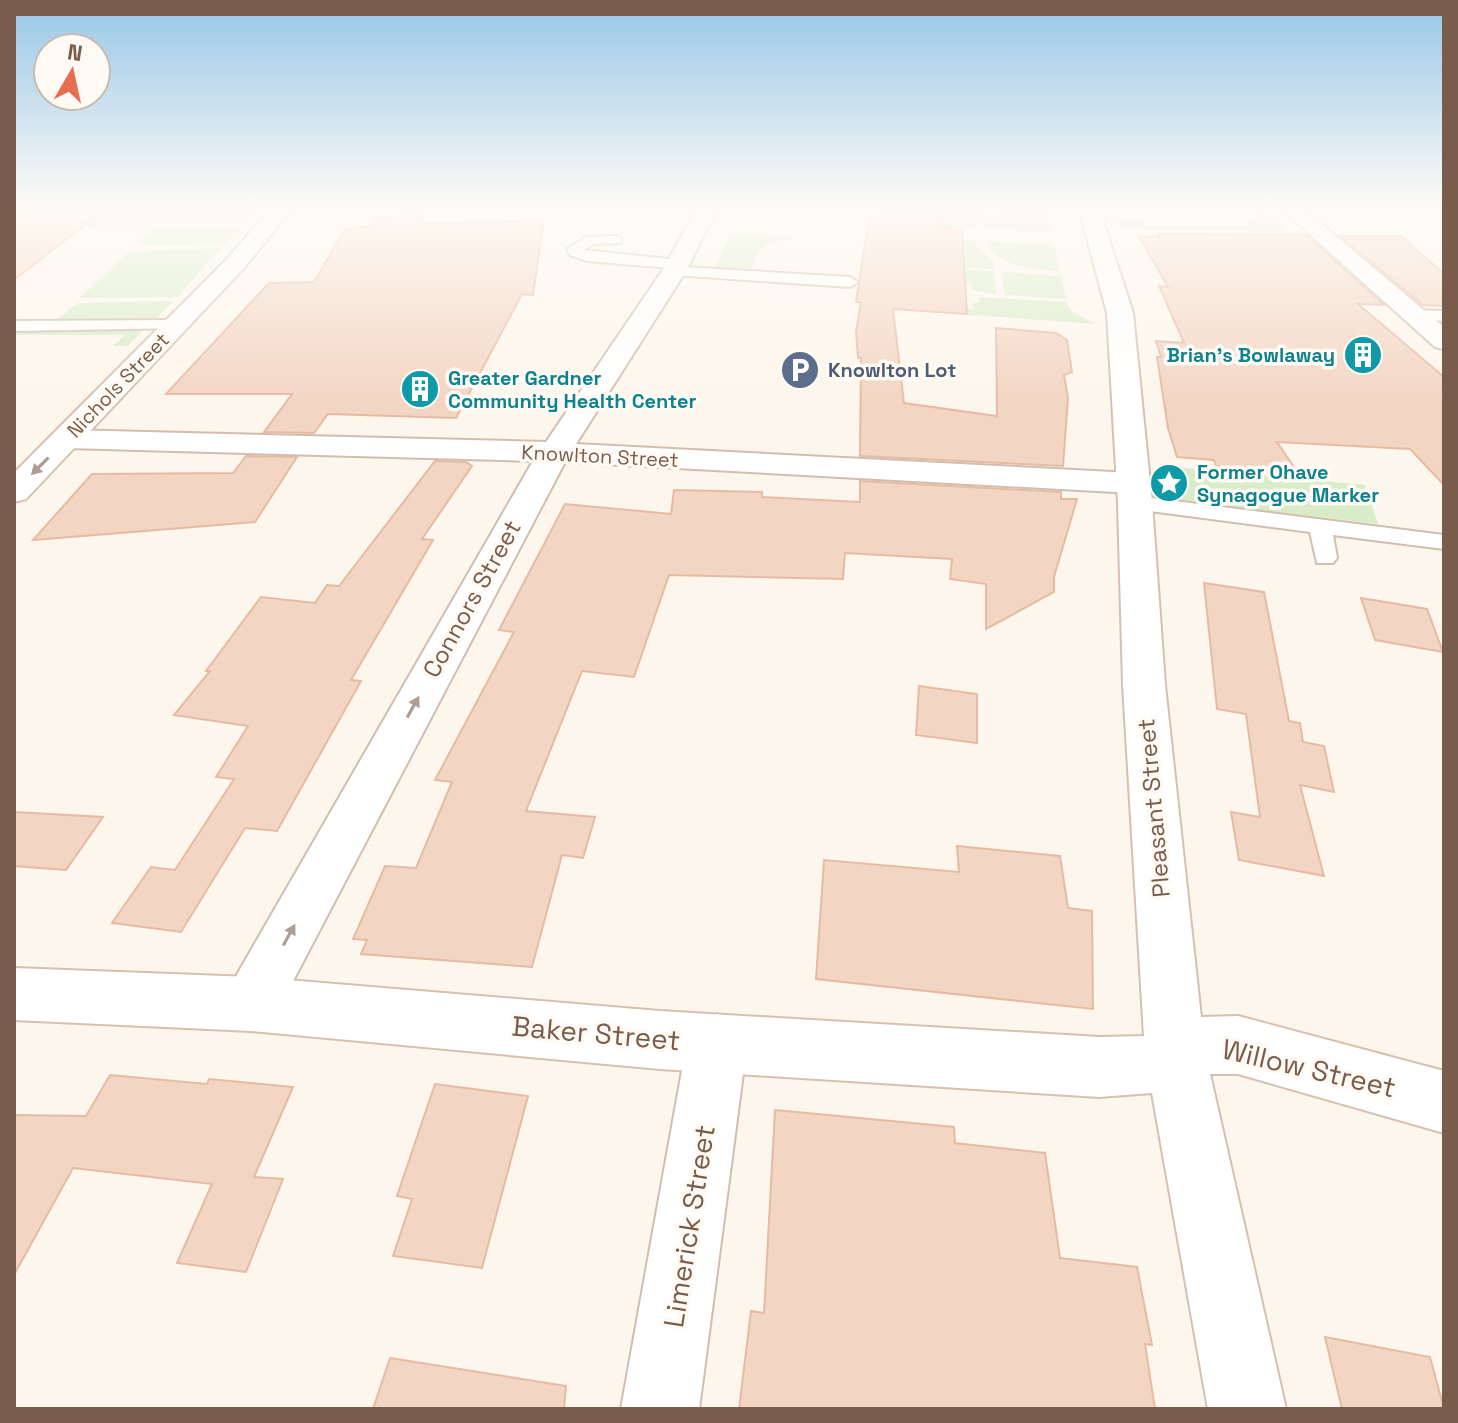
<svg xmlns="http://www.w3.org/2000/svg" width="1458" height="1423" viewBox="0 0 1458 1423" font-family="'Space Grotesk',sans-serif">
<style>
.green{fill:#d8ecc9}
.building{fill:#f3d5c3;stroke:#e6bba3;stroke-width:2}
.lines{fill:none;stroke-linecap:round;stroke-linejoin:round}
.lane-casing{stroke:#d1beb0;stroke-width:4}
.street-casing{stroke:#d1beb0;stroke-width:4}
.secondary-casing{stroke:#d6c0b0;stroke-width:4}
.lane{fill:#fff;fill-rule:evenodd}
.street{fill:#fff;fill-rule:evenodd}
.secondary{fill:#fff;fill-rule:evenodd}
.oneway{fill:#af9d94}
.labels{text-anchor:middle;stroke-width:7;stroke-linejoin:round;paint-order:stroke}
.far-culture-label{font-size:20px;font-weight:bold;fill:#0d838f;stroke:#fffaf3;text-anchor:start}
.far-service-label{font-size:20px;font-weight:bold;fill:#4e5e75;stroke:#fffaf3;text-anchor:start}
.far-street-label{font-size:20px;fill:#7a5c4d;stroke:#fffaf3}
.street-label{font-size:24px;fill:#7a5c4d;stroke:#fffaf3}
.near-street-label{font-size:28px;fill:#7a5c4d;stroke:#fffaf3}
</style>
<rect width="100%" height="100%" fill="#fdf6ec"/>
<!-- green -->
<g class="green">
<polygon points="94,205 263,205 246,223 83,226 108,207 92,206"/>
<polygon points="955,205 989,205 990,212 977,220 975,228 942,226 943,208"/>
<polygon points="1248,205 1259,205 1288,231 1121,229 1116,220 1143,221 1150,227 1250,227 1247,221 1264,221"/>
<polygon points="1021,210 1047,210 1051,232 985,228 985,222 996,214"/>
<polygon points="241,227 224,244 146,246 137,243 155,228"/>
<path d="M731,234l64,3c-22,8 -35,0 -43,32l-37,-2z"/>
<polygon points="963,240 975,241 978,249 993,260 994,269 943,266"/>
<path d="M986,241l68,4 6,26c-22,-1 -67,-5 -74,-30z"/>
<polygon points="220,248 178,297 80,298 129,252"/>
<polygon points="943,268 994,271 996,294 972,290 971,284 942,282"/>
<polygon points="1002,272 1061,276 1066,299 1005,295"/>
<polygon points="979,297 1066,302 1071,311 1096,324 944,313 944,307 973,309 973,303 979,303"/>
<polygon points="173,301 153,322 54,322 78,303"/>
<polygon points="146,328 127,346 113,346 125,335 14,335 14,329"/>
<polygon points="1164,466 1365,485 1378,524 1164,499"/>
</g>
<!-- building -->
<g class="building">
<polygon points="14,205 110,205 14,280"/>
<polygon points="886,206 943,209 942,227 962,229 967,314 893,309 904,403 997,416 996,328 1056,333 1067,340 1072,372 1064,375 1068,398 1063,466 860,456 861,358 858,358 856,332 861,302 856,302 869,218 883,219"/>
<polygon points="424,215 421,224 544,220 533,295 522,294 456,418 328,414 314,433 264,432 292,394 166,394 269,283 314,282 345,229 372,226 377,217"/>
<polygon points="1159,234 1306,235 1384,305 1358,304 1444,377 1444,485 1410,449 1277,442 1298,473 1216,466 1214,460 1177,457 1168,428 1157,357 1161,357 1156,341 1184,343 1159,286 1168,287 1139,236 1161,237"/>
<polygon points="1340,236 1401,236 1444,274 1444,306 1423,305"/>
<polygon points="246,456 297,457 255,522 33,540 92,474 233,473"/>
<polygon points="435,461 466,462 472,466 422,539 433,540 351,680 361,681 277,831 245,828 181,932 112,923 151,867 175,870 234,779 216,777 248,726 174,715 210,671 206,671 261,597 315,603 327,585 339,586"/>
<polygon points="860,481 1061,492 1061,499 1077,499 1054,577 1054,592 986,629 986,584 950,579 952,559 845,553 843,579 669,575 634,677 582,671 526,811 595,817 583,858 562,855 532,967 361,954 367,940 353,939 385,866 416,868 452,782 435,780 514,632 499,630 565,504 671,514 674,490 762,492 762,497 860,502"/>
<polygon points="1204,583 1264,592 1289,721 1300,723 1303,742 1324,746 1334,792 1300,785 1324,876 1239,860 1231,812 1260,817 1246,714 1217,709"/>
<polygon points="1361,598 1427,609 1443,652 1375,640"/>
<polygon points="919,686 977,694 977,743 916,735"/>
<polygon points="14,812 103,817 66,870 14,866"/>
<polygon points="957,846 1060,856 1068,908 1092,911 1093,1009 816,979 824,860 959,872"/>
<polygon points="110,1075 207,1084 209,1079 293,1087 254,1177 283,1179 246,1272 177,1263 212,1184 73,1168 14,1275 14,1115 86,1116"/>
<polygon points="435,1084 528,1096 482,1268 393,1256 412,1199 397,1196"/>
<polygon points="775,1110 954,1127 955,1143 1045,1153 1060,1258 1137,1267 1152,1345 1145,1344 1155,1409 739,1409 751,1311 764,1313"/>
<polygon points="1325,1337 1430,1357 1444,1409 1342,1409"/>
<polygon points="390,1358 566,1386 564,1409 373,1409"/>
</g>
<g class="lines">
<!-- lane casing -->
<g class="lane-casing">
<g id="lane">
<polygon points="616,236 621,237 621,243 594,244 583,250 678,260 685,264 683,267 850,277 858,282 850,287 674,275 667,271 670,268 587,261 570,255 567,249 586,237"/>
<polygon points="1411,310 1444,311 1444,321 1405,318 1405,312"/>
<polygon points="176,320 182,322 182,328 14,331 14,321"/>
<polygon points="1135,496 1444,535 1444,549 1333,535 1337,558 1333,563 1317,563 1310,532 1127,508 1124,503 1127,498"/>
</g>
</g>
<!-- street casing -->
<g class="street-casing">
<g id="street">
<polygon points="699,205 719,205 686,271 576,444 1133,473 1145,476 1150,483 1145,490 1133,493 565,462 271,1023 251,1031 231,1023 222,1004 231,985 533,461 67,448 56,446 51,439 56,432 67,430 546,442 662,271"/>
<polygon points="717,1014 738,1023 747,1043 699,1409 621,1409 687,1043 696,1023"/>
</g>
</g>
<!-- secondary casing -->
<g class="secondary-casing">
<g id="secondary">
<polygon points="274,205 295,205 243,269 26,499 14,502 14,473 227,259"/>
<polygon points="1078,205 1098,205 1133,313 1152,503 1165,685 1201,1017 1238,1016 1444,1071 1444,1133 1238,1074 1210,1074 1286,1409 1208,1409 1152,1093 1099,1097 660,1069 251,1031 14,1020 14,968 251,977 660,1011 1099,1037 1144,1036 1123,685 1118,503 1107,313"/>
<polygon points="1277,205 1299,205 1444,327 1444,349 1435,347"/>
</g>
</g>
<!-- lane -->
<use href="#lane" class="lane"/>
<!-- street -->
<use href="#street" class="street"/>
<!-- secondary -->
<use href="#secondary" class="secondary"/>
</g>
<!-- one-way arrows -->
<defs><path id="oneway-solid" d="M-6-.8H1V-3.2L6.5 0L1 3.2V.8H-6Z" transform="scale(2)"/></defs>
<g class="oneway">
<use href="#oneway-solid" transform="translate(40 466) rotate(135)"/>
<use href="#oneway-solid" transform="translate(413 707) rotate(-61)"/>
<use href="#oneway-solid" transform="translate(289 935) rotate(-61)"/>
</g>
<!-- sky -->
<linearGradient id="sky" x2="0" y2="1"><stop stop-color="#97c7e8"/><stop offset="0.51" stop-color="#fefbf6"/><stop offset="1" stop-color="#fefbf6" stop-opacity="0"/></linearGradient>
<rect width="1458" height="404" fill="url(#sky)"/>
<!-- icons -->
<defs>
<g id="building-disc" transform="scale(2)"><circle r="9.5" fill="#0f9aa8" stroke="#fffaf3"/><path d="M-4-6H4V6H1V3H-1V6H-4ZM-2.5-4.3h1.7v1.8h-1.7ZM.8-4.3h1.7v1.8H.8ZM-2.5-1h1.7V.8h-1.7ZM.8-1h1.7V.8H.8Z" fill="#fff"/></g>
<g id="parking-disc" transform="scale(2)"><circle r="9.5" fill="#5c6f8a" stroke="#fffaf3"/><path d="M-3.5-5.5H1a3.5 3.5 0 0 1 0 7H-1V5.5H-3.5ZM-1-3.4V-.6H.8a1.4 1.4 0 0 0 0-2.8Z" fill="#fff"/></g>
<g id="sight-disc" transform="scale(2)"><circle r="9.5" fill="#0f9aa8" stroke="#fffaf3"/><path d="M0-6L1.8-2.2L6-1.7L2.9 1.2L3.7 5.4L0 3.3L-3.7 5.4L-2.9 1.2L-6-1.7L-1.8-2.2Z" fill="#fff"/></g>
</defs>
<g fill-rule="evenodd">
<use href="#building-disc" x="1363" y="355"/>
<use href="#parking-disc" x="800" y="370"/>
<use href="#building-disc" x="420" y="389"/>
<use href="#sight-disc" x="1169" y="483"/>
</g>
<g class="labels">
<!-- far-culture labels -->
<g class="far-culture-label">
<text x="1335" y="362" text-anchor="end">Brian's Bowlaway</text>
<text x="448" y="385">Greater Gardner<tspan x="448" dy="23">Community Health Center</tspan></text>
<text x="1197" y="479">Former Ohave<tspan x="1197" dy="23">Synagogue Marker</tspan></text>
</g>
<!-- far-service labels -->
<g class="far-service-label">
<text x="828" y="377">Knowlton Lot</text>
</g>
<!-- far-street labels -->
<g class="far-street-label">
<text transform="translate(118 385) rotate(-46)" y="7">Nichols Street</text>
<text transform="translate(600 456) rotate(3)" y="7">Knowlton Street</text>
</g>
<!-- street labels -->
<g class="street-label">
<text transform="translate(472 599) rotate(-61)" y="8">Connors Street</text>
<text transform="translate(1154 808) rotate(-95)" y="8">Pleasant Street</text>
</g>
<!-- near-street labels -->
<g class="near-street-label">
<text transform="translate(596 1033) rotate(5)" y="10">Baker Street</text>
<text transform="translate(1309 1068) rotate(13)" y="10">Willow Street</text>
<text transform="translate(689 1226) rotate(-81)" y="10">Limerick Street</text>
</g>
</g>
<!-- border -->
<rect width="1458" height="1423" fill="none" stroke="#7a5c4d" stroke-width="32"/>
<!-- north arrow -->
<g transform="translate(72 72) rotate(9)"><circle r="38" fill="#fffaf3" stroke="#cabbb1" stroke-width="2"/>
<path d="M0-6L14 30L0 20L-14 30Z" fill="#e76f51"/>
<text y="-12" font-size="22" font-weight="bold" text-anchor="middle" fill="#7a5c4d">N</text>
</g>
</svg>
